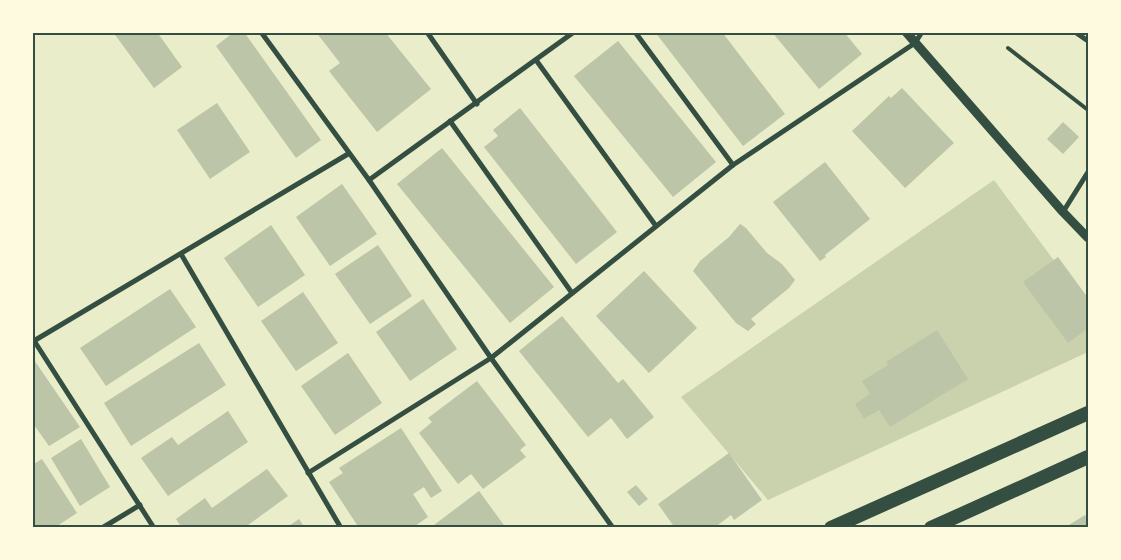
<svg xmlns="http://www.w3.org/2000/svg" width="1121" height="560" viewBox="0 0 1121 560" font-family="'Fira Sans',sans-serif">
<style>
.green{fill:#cad2ad}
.building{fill:#bcc5a7}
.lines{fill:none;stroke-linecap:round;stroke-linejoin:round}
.service{stroke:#344e41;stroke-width:4}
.minor{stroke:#344e41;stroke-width:5}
.tertiary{stroke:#344e41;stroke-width:9}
.trunk{stroke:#344e41;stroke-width:14}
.neatline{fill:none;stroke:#344e41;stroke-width:2}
</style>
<rect width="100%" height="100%" fill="#e9edc9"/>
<!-- green -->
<polygon class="green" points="994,180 1088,306 1088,352 768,500 681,397"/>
<!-- building -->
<g class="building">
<polygon points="113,32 157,32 182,67 154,88"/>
<polygon points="234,32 244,32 321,140 296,158 216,46"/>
<polygon points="316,32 385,32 431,89 377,132 329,71 340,63"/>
<polygon points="655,32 722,32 785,114 743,146"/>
<polygon points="772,32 844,32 862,54 819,89"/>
<polygon points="618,41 716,162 673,197 574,76"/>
<polygon points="902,88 954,143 905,188 852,131 889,96 891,98"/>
<polygon points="217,103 250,152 210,179 177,130"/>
<polygon points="520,108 617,232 576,264 484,147 498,136 493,130"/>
<polygon points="1063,122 1079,137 1063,154 1047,139"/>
<polygon points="442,148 554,287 510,323 397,184"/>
<polygon points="825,162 870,219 825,255 826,257 820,261 773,202"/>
<polygon points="342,184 377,234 330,266 296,217"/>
<polygon points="740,224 746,228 767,253 782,264 795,280 789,288 751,319 756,324 748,331 736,323 693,271 700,261 729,237"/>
<polygon points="271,225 305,275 258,307 224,258"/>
<polygon points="378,245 412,296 370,324 335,274"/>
<polygon points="1058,257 1088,298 1088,328 1068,343 1023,282"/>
<polygon points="644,271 697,328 649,373 596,316"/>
<polygon points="170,289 196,327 106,386 80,348"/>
<polygon points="303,292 338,343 296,371 261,321"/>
<polygon points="423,299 457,349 410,381 376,332"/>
<polygon points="562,316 618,383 623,379 654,417 627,439 611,418 588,437 519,351"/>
<polygon points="937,330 968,379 890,427 879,410 864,419 855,404 870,394 862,381 888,365 886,362"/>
<polygon points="199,343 226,385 131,446 104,403"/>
<polygon points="348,353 382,403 335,435 301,386"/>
<polygon points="32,357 80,427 49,446 32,422"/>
<polygon points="477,381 526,445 520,450 526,457 483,489 471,474 458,484 419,433 432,422 428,418"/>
<polygon points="228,411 248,442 168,496 141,458 172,437 178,445"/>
<polygon points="401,428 442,491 431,498 424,487 413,494 428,517 412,528 359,528 329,482 343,473 339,468"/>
<polygon points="81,439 110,487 80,506 51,458"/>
<polygon points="729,453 762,500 734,520 731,515 714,528 675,528 658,504"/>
<polygon points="42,459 77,513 54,528 35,528 32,524 32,465"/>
<polygon points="267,469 288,496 244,528 182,528 176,519 205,498 212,508"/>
<polygon points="636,485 648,499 639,506 627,492"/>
<polygon points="479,491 506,528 430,528"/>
<polygon points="1085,515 1088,520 1088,528 1064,528"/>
<polygon points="299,519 305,528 286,528"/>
</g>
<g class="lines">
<!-- service -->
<polyline class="service" points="1008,48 1088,110"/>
<!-- minor -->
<g class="minor">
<polyline points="261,32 369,180 491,358 613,528"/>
<polyline points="427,32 477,104"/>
<polyline points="635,32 733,165"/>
<polyline points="1075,32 1088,41"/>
<polyline points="536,60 656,226"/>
<polyline points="450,121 572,293"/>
<polyline points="369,180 574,32"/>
<polyline points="1063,212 1088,172"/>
<polyline points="181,254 341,528"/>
<polyline points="33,339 154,528"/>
<polyline points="32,342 348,154"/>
<polyline points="308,473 491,358 733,165 915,43 922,32"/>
<polyline points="102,528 140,505"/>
</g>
<!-- tertiary -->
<polyline class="tertiary" points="906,32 1063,212 1088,238"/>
<!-- trunk -->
<g class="trunk">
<polyline points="831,528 1088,413"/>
<polyline points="931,528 1088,457"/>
</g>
</g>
<!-- border -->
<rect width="1121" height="560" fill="none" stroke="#fefae0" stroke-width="68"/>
<rect x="34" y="34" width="1053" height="492" class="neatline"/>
</svg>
